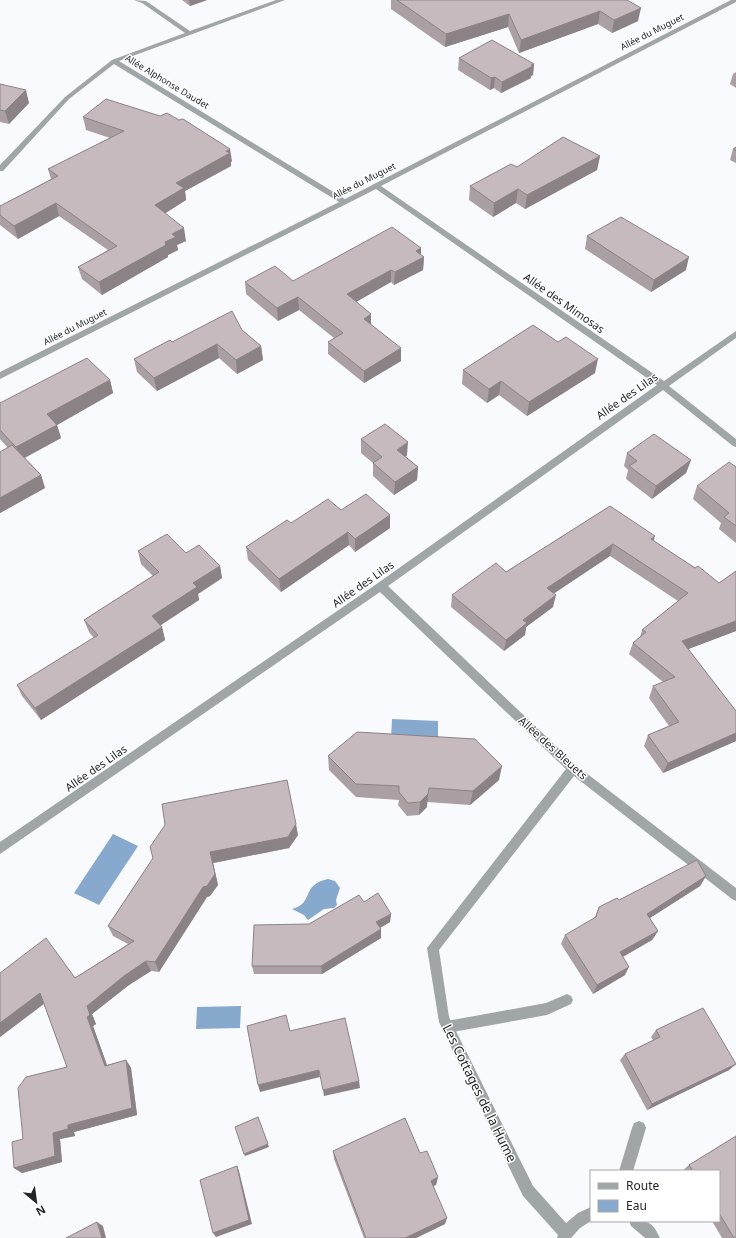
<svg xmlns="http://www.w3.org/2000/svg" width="736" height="1238" viewBox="0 0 736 1238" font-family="'Noto Sans',sans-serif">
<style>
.water{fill:#86a9cd}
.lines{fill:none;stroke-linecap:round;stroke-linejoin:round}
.lane{fill:#a0a5a7;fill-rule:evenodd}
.street{fill:#a0a5a7;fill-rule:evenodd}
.wall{fill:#aaa0a4}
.shaded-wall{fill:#8b8286}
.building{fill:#c6babf;stroke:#8b8286}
.labels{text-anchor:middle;stroke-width:3;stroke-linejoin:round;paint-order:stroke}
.far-street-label{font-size:9px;fill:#232428;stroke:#fff}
.street-label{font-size:11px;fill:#232428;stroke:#fff}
.near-street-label{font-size:13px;fill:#232428;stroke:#fff}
</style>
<rect width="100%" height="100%" fill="#f9fafe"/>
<!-- water -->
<g class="water">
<polygon points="392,719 438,721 438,741 391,739"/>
<polygon points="113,834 138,846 99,905 74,893"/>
<path d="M328,879l7,2 5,7 -4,12 1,5 -3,3 -10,1 -16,11 -4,-5 -12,-6c23,-6 8,-24 36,-30z"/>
<polygon points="241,1006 240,1028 196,1029 197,1007"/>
</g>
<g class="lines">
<!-- lane -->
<g class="lane">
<polygon points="567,994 571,996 573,1000 571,1004 547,1015 447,1033 443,1031 441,1027 443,1023 447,1021 546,1003"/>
<polygon points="639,1121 644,1123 646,1128 633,1171 619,1171 632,1128 634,1123"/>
</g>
<!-- street -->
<g class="street">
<polygon points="134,0 146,1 190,31 276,0 285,0 119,61 345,199 731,0 736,0 736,2 381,186 664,381 736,331 736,338 669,386 736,439 736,447 733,446 663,390 388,586 577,766 736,888 736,901 732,899 574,776 439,950 449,1017 533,1186 566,1223 578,1213 591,1207 591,1221 580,1228 571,1238 557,1238 558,1235 523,1196 439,1022 427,948 566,769 380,592 0,854 0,842 378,583 657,385 376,189 0,379 0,372 339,202 114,64 69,99 3,171 0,171 0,165 65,97 112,60 185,33 142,3"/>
<path d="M629,1221c18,0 23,-1 31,17h-15l-14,-12z"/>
</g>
</g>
<!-- wall -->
<g class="wall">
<polygon points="182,0 207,0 190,6"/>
<polygon points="391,0 627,0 638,21 612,33 598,24 519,53 508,27 445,47 391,9"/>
<polygon points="459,58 534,64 533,75 531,76 531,78 501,93 494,88 490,90 458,70"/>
<polygon points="736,72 736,88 730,84 733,74"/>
<polygon points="0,84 29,103 9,124 0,122"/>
<polygon points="83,117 232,161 231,162 231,166 185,191 186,200 165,213 186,241 177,245 178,250 168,255 168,257 102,295 82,279 78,267 108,250 59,216 18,239 0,225 0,206 51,179 48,169 110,138 86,130"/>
<polygon points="736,147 736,163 730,160 733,149"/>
<polygon points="600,156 597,170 525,209 516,203 493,217 469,200 470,186 517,167"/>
<polygon points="587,236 686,270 651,292 585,249"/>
<polygon points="421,248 421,255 424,257 423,270 394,285 391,282 356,302 371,325 401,361 364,383 328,354 328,342 334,338 299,310 278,321 246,294 245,282 293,281"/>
<polygon points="242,330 261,346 263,360 237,374 219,358 157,391 137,372 134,359 172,342"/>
<polygon points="463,370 595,373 527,416 499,395 487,403 462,384"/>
<polygon points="110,380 113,393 57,425 61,438 25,458 41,475 45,488 0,513 0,452 8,448 0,439 0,403"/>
<polygon points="361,439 407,455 406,457 418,467 417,480 394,495 373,476 373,463 361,453"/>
<polygon points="627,453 691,460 686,473 652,499 626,479 628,470 624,466"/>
<polygon points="736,467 736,543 719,529 721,523 693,499 697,486"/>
<polygon points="610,506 653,541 719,583 736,571 736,631 688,649 736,711 736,741 663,773 644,746 648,735 669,726 649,698 653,686 663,682 629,654 633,643 640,637 642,630 678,601 610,556 553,594 553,607 526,627 525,635 504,651 451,607 452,595 506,572"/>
<polygon points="341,510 390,515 390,528 355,552 349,545 281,592 248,560 246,547 291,523"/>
<polygon points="138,551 186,553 220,566 222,578 198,594 199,600 160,625 162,627 165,640 41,720 22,696 17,685 94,638 89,632 84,620 153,576 141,564"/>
<polygon points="328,756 499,780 470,805 427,802 427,807 419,815 407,816 398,805 399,800 356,797 329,770"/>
<polygon points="298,835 289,848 213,863 218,885 210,896 207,897 159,972 151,971 129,985 92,1014 96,1024 93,1026 107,1065 126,1060 131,1068 137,1115 74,1132 75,1136 60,1139 62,1162 22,1173 14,1168 23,1139 67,1067 44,1004 0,1037 0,973 75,978 128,944 113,936 108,926 153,858"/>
<polygon points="706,876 700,886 650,918 658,931 652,940 623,957 625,975 593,994 561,944 565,935 594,919 599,907"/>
<polygon points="364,902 391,914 390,922 380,928 381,929 381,938 322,974 254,974 252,966 309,924"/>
<polygon points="656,1030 736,1064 729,1070 647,1110 620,1060 625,1054 653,1040 651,1037"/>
<polygon points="736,1136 736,1238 722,1238 712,1221 719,1221 719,1171 682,1171 689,1165"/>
<polygon points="333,1151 420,1153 438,1177 436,1185 433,1186 445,1224 416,1238 364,1238 334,1159"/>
</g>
<!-- shaded-wall -->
<g class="shaded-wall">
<polygon points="189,0 207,0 190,6"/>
<polygon points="641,8 638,21 612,33 614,20"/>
<polygon points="600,11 598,24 519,53 521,40"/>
<polygon points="509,14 508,27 445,47 446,34"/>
<polygon points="534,64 533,75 531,76 531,78 501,93 502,82"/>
<polygon points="495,77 494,88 490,90 491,78"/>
<polygon points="26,90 29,103 9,124 5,111"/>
<polygon points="230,149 232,161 231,162 231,166 185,191 186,200 158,218 155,205 176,183"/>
<polygon points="600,156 597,170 525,209 527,195"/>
<polygon points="518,189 516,203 493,217 494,203"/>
<polygon points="56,203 59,216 18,239 14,226"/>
<polygon points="184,228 186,241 177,245 178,250 168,255 168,257 102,295 99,282 165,242 172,234"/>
<polygon points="421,248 421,259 424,257 423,270 394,285 395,272 416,251"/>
<polygon points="689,257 686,270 651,292 654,280"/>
<polygon points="391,270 391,282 347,307 347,294"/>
<polygon points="298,297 299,310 278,321 277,308"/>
<polygon points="371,314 371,326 364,319"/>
<polygon points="217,344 219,358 157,391 154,378"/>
<polygon points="261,346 263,360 237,374 236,360"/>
<polygon points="401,348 401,361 364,383 364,371"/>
<polygon points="598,359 595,373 527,416 529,402"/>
<polygon points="110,380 113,393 57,425 61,438 20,460 16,447 47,414"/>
<polygon points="501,381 499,395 487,403 489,389"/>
<polygon points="408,442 407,455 397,463 397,450"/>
<polygon points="691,460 686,473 652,499 656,486"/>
<polygon points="418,467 417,480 394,495 395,482"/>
<polygon points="41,475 45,488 0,513 0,498"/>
<polygon points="390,515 390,528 355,552 355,539"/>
<polygon points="348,532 349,545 281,592 279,579"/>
<polygon points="655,536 651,548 651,539"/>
<polygon points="613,544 610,556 544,600 547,588"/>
<polygon points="220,566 222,578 198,594 199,600 155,629 152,616 193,583"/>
<polygon points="556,595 553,607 526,627 525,635 504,651 506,640 523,620"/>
<polygon points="736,621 736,631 678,653 682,641"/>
<polygon points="162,627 165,640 41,720 35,708"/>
<polygon points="736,733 736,741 663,773 668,763"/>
<polygon points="502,766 499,780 470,805 473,791"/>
<polygon points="428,794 427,807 419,815 420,802"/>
<polygon points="296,824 298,835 289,848 213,863 218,885 210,896 207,897 159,972 155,962 203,887 210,852"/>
<polygon points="706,876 700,886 642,923 647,914"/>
<polygon points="391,914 390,922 376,930 376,922"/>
<polygon points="381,929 381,938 322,974 321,966"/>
<polygon points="658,931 652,940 615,961 620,952"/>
<polygon points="146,961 151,971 129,985 92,1014 96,1024 93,1026 110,1074 105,1066 87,1017 87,1006 124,976"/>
<polygon points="629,967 625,975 593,994 597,985"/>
<polygon points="40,993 46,1002 0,1037 0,1023"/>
<polygon points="126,1060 131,1068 137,1115 74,1132 75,1136 60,1139 62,1162 22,1173 14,1168 53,1133 68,1125"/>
<polygon points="736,1064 729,1070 647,1110 652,1104"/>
<polygon points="319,1070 320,1077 260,1092 258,1085"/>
<polygon points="359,1081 360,1088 324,1096 323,1090"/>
<polygon points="268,1144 269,1147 245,1156 244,1154"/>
<polygon points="237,1166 239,1171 252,1224 216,1237 213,1233"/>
<polygon points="438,1177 436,1185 429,1188 431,1181"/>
<polygon points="447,1218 445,1224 416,1238 405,1238"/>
<polygon points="97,1222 103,1226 106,1238 102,1238"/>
</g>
<!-- building -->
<g class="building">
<polygon points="397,0 627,0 641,8 614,20 600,11 521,40 509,14 446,34"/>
<polygon points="492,40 534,64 531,65 533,66 502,82 495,77 491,78 459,58"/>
<polygon points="0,84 26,90 5,111 0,110"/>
<polygon points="106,99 160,116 167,113 179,120 183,119 230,149 226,151 230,153 176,183 184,188 155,205 184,228 172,234 176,237 165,242 166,245 99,282 78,267 117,246 56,203 14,226 0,215 0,206 58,176 48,169 124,131 83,117"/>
<polygon points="563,137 600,156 527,195 518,189 494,203 470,186 511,164 517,167"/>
<polygon points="736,147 736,151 733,149"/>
<polygon points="621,217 689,257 654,280 587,236"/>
<polygon points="392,227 421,248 416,251 424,257 395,272 391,270 347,294 371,314 364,319 401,348 364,371 328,342 343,333 298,297 277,308 245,282 275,266 293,281"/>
<polygon points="232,311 242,330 261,346 236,360 217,344 154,378 134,359 170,340 172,342"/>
<polygon points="533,325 558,342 566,337 598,359 529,402 501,381 489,389 463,370"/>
<polygon points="87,358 110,380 47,414 57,425 16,447 0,430 0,403"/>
<polygon points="385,424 408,442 397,450 418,467 395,482 373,463 382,457 361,439"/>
<polygon points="654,434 691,460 656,486 629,466 637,461 627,453"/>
<polygon points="12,445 41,475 0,498 0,452"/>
<polygon points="729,462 736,467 736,526 724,517 729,513 697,486"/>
<polygon points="366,494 390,515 355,539 348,532 279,579 246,547 287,520 291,523 328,499 341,510"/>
<polygon points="610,506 655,536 651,539 695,568 698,566 719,583 736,571 736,621 682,641 736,711 736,733 668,763 648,735 679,722 653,686 675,677 633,643 646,632 642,630 688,593 613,544 547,588 556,595 523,620 527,623 506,640 452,595 496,563 506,572"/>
<polygon points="167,534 186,553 199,545 220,566 193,583 197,587 152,616 162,627 35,708 17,685 98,635 84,620 159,572 138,551"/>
<polygon points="357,732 475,739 502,766 473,791 429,788 428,794 420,802 408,803 399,792 399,786 356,784 328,756"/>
<polygon points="287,780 296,824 288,837 210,852 215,874 207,886 203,887 155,962 146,961 124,976 87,1006 90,1015 87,1017 105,1066 126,1060 132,1108 68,1125 68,1129 53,1133 55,1156 14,1168 12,1142 23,1139 18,1088 26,1077 67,1067 40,993 0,1023 0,973 46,938 75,978 134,941 108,926 153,858 150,847 165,825 162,804"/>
<polygon points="697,860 706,876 647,914 658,931 620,952 629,967 597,985 565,935 596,917 599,907 617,898 619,900"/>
<polygon points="378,893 391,914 376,922 381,929 321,966 252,966 254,925 309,924 359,895 364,902"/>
<polygon points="703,1008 736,1064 652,1104 625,1054 660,1037 656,1030"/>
<polygon points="286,1015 290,1031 345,1018 359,1081 323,1090 319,1070 258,1085 247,1026"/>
<polygon points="258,1117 268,1144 244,1154 235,1127"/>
<polygon points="405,1118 420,1153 427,1151 438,1177 431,1181 447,1218 405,1238 366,1238 333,1151"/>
<polygon points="736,1136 736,1238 734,1238 719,1213 719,1171 693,1171 689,1165"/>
<polygon points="237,1166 249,1220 213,1233 200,1180"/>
<polygon points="97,1222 102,1238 66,1238"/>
</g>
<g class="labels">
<!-- far-street labels -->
<g class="far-street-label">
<text transform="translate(652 32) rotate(-27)" y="3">Allée du Muguet</text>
<text transform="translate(167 82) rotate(31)" y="3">Allée Alphonse Daudet</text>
<text transform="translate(364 181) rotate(-27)" y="3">Allée du Muguet</text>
<text transform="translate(75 327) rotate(-27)" y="3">Allée du Muguet</text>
</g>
<!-- street labels -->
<g class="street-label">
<text transform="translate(564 303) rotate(35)" y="4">Allée des Mimosas</text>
<text transform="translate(627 396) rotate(-35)" y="4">Allée des Lilas</text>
<text transform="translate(363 584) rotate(-35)" y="4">Allée des Lilas</text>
<text transform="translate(553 748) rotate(42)" y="4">Allée des Bleuets</text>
<text transform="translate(96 768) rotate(-35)" y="4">Allée des Lilas</text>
</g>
<!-- near-street labels -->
<g class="near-street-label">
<text transform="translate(480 1093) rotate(64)" y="5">Les Cottages de la Hume</text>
</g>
</g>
<!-- legend -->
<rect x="590" y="1170" width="130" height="52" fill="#ffffff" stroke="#a7a7a9"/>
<rect x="598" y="1183" width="20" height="6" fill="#a0a5a7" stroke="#a7a7a9"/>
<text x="626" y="1190" font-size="12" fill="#232428">Route</text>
<rect x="598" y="1200" width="20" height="12" fill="#86a9cd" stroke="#a7a7a9"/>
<text x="626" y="1210" font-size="12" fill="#232428">Eau</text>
<!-- north arrow -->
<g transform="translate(36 1202) rotate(151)" stroke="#ffffff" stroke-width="3" paint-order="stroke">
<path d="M0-3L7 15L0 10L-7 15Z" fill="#232428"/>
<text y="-6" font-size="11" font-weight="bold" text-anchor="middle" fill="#232428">N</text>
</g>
</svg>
